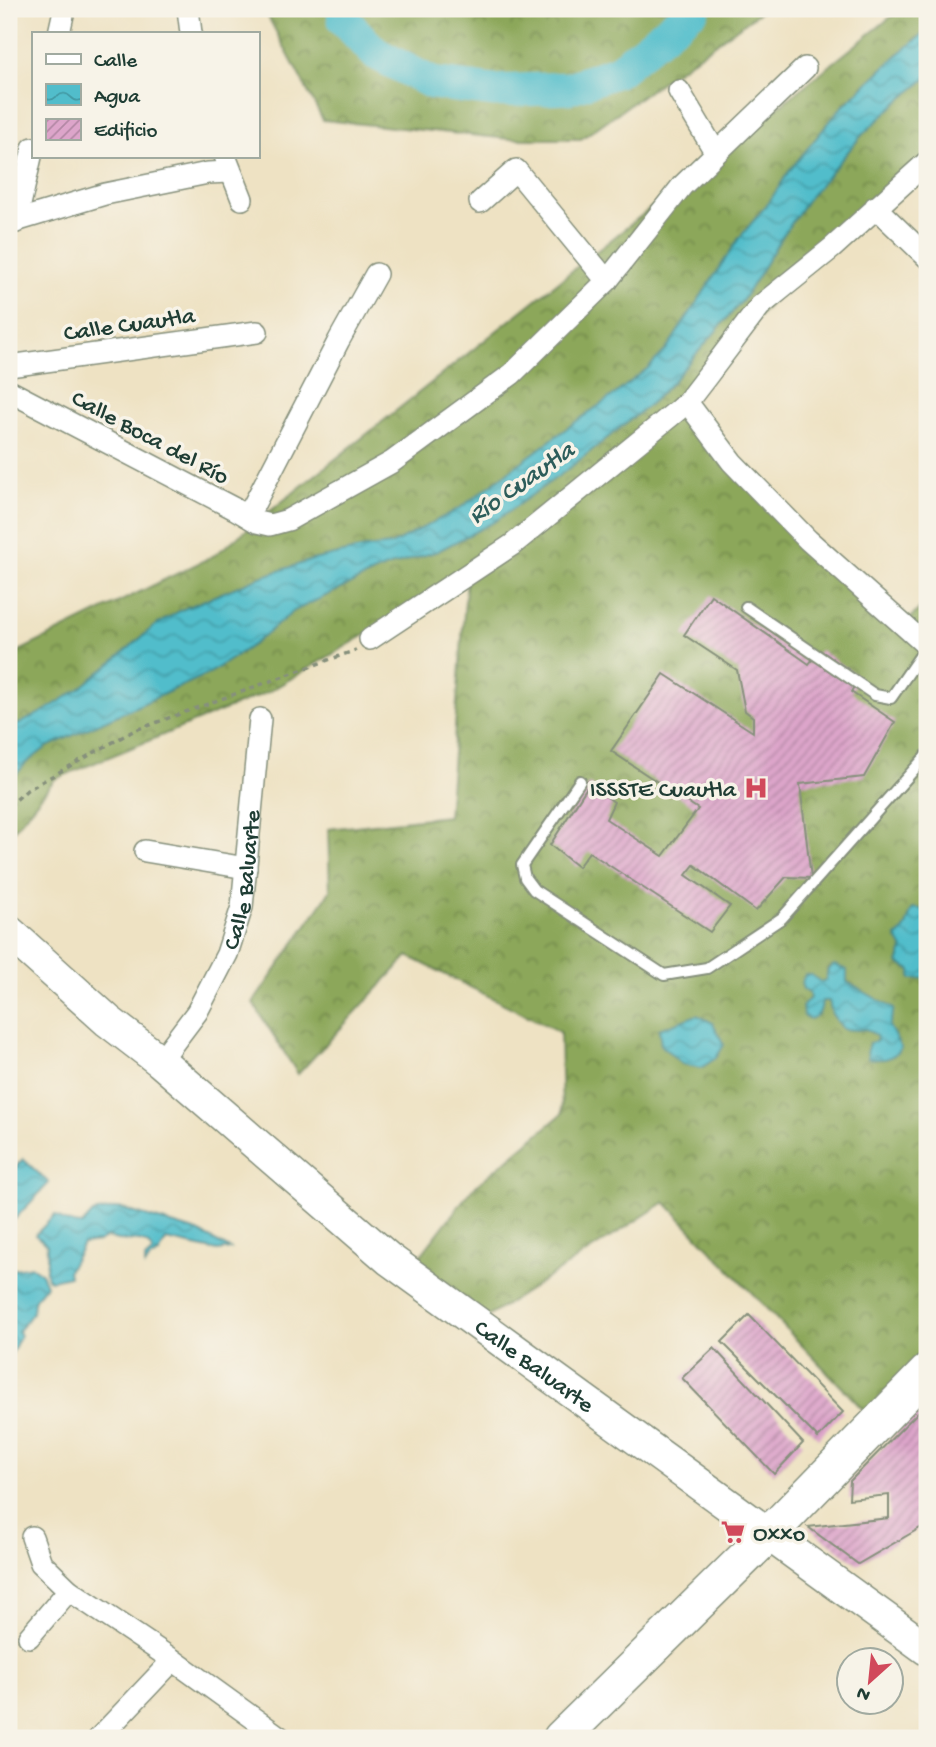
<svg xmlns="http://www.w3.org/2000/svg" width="936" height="1747" viewBox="0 0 936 1747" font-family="'Gochi Hand',sans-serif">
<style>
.forest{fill:url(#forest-crowns);stroke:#567247;stroke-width:2}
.water{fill:url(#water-waves);stroke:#387d80;stroke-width:2}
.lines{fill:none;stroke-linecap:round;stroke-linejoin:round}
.river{stroke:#51bdcb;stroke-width:33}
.building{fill:url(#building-hatch)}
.lane-casing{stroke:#86907c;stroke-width:14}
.street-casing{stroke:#86907c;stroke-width:24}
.secondary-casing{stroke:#86907c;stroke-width:35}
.primary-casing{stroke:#86907c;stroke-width:38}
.path{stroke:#86907c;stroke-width:3.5;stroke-dasharray:5 5;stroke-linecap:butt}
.lane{stroke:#fff;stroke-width:10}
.street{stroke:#fff;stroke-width:21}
.secondary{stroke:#fff;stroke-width:32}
.primary{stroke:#fff;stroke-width:35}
.labels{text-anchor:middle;stroke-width:7;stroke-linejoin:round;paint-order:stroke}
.street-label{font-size:24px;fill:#1f3d34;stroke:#f7f3e8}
.poi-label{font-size:24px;fill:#1f3d34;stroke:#f7f3e8;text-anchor:end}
.water-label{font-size:26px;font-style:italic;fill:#2c5d5a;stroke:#f7f3e8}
</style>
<defs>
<pattern id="forest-crowns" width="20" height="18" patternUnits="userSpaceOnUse" patternTransform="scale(1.75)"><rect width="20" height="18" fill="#8ca75a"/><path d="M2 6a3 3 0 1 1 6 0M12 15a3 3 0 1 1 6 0" fill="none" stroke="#72894b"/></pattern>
<pattern id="water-waves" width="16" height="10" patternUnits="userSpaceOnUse" patternTransform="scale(1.75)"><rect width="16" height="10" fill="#51bdcb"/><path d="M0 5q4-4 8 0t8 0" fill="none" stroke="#439ba6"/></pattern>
<pattern id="building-hatch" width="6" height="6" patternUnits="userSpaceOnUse" patternTransform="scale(1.75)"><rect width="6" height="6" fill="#dda5ca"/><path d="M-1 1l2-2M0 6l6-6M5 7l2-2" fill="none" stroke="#b388a5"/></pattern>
</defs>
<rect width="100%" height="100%" fill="#f7f3e8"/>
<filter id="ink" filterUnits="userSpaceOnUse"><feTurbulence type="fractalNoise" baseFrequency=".0143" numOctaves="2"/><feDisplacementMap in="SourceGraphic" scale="14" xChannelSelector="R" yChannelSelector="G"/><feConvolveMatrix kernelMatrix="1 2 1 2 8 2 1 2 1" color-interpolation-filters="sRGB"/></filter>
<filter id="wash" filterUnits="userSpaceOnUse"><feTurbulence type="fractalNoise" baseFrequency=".00686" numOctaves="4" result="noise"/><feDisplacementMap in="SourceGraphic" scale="28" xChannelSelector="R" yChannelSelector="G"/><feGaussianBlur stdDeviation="1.57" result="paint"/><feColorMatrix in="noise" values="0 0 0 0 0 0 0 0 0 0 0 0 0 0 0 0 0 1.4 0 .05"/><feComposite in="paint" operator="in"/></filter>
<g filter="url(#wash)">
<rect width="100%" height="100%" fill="#eee2c3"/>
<!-- forest -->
<g class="forest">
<polygon points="264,9 764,9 581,139 510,139 323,120"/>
<polygon points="901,9 927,9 927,162 788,283 678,410 904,625 927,601 927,1373 877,1424 665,1202 478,1323 408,1272 472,1189 562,1114 560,1032 408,956 298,1074 253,1003 330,891 328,829 448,816 467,575 268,692 55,779 9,836 9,656 215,555"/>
</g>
<!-- water -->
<g class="water">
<polygon points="927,31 927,78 894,105 862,135 808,199 780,240 743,300 672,382 649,405 567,470 494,522 438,551 384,568 294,611 254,644 208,674 47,747 25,764 9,783 9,729 44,711 79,689 114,661 153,627 181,610 260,577 312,560 365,548 391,545 460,508 567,428 615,394 648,368 665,351 739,238 769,202 789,171 839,110 896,56"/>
<path d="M913,908l14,2v68l-16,1v-9l-13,-7 5,-14 -7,-12c12,-6 11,-19 17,-29z"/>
<path d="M834,965l13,5v12l47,27 -5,17 12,22c-10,12 -18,13 -33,10l-1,-8 2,-7 8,-2 -1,-6 -10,-6 -9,1 -14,-1 -11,-15 -3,-13h-7c-1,10 -2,15 -12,18l-6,-3 -2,-9 8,-9 -1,-6 -6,-3 -2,-6 4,-8h6l11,8 4,-4 2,-10z"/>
<polygon points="697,1015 713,1023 724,1045 716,1058 701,1068 682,1064 661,1045 659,1029"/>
<polygon points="23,1159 49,1183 9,1225 9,1174"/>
<path d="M119,1208l79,24 32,17 -12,2 -52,-11 -7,14 -8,4 -6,8v-7l7,-6v-4c-9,-12 -21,-7 -33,-9 -4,0 -8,-2 -12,-3l-9,5 -15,2 -15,27 1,5c-6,2 -11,1 -18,5l-4,-3c-3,-7 0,-11 0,-19 1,-5 -1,-9 0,-14l-12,-10 20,-20c8,6 17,10 27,10l11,-12z"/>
<path d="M31,1266l10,7 5,12c-3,6 -7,9 -11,14 -2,4 -1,8 -2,12 -3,8 -11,13 -15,20l2,5 -11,23v-89z"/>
</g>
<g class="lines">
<!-- river -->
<polyline class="river" points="343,9 344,20 375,53 432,83 494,91 569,88 618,71 694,9"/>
</g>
<g id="blocks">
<!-- building -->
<g class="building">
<polygon points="711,595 809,664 820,650 859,677 851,692 895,722 864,777 800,784 811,878 786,877 756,911 694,865 686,875 730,906 710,932 589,852 578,867 550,845 589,784 614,802 606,819 663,856 698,809 611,751 664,674 753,732 753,717 745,711 737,670 684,635"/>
<polygon points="749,1315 843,1412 818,1438 722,1342"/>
<polygon points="714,1348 803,1443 774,1474 682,1378"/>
<polygon points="927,1403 927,1524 858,1564 808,1527 889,1518 889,1495 849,1499 850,1481"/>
</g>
</g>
</g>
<g filter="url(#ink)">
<use href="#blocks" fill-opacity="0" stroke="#86907c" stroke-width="2"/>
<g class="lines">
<!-- lane casing -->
<g class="lane-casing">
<g id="lane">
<polyline points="746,607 875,695 891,698 927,646"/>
<polyline points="580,781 522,865 525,878 534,890 664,975 707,968 782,918 927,755"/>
</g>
</g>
<!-- street casing -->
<g class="street-casing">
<g id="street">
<polyline points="188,9 191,33"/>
<polyline points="59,33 63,15"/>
<polyline points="679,91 716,153"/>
<polyline points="225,156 242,199"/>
<polyline points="480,202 516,170 607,281"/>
<polyline points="875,207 927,257"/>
<polyline points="16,222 33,148"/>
<polyline points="9,223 105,194 208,173 230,172"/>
<polyline points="9,366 257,332"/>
<polyline points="9,391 235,509 257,522 270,525 288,520 392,462 512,374 607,281 682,186 805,68"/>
<polyline points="687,402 732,462 808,540 927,646"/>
<polyline points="248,516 339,340 376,274"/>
<polyline points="370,639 512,545 678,410 687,402 707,376 760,306 832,248 927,162"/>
<polyline points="145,851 246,868"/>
<path id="s1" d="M160,1061l37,-49 30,-58 15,-47 18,-188"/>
<polyline points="32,1537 41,1563 69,1590 173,1660 281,1738"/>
<polyline points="29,1637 69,1590"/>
<polyline points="99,1738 173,1660"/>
</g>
</g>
<!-- secondary casing -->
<g class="secondary-casing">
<g id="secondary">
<path id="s2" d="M9,932l99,89 52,40 229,198 538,390"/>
</g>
</g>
<!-- primary casing -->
<g class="primary-casing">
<polyline id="primary" points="561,1738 769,1534 927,1372"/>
</g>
<!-- path -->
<polyline class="path" points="9,806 27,790 133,731 356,650"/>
<!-- lane -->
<use href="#lane" class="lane"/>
<!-- street -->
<use href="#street" class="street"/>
<!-- secondary -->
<use href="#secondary" class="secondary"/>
<!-- primary -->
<use href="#primary" class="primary"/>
</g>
</g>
<!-- icons -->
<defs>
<g id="hospital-bare" transform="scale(1.89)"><path d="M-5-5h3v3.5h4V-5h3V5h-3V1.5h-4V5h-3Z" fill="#d1495b" stroke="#f7f3e8" stroke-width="2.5" paint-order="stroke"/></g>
<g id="supermarket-bare" transform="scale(1.89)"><path d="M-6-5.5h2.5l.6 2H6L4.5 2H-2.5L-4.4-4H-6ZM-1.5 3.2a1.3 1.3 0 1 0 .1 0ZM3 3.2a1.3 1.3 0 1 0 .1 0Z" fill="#d1495b" stroke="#f7f3e8" stroke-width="2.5" paint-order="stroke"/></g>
</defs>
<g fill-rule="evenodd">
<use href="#hospital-bare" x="756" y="788"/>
<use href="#supermarket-bare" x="733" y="1532"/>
</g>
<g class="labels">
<!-- street labels -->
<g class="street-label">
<text transform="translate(129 323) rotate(-8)" y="8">Calle Cuautla</text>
<text transform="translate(151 436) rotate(28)" y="8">Calle Boca del Río</text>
<text dy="8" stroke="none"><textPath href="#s1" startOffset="203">Calle Baluarte</textPath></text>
<text dy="8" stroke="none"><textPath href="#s2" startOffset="682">Calle Baluarte</textPath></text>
</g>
<!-- poi labels -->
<g class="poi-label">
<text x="736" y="796">ISSSTE Cuautla</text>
<text x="753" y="1540" text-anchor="start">Oxxo</text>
</g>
<!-- water labels -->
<g class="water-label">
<text transform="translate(520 481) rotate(-35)" y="9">Río Cuautla</text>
</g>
</g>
<!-- margin -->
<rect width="936" height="1747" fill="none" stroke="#f7f3e8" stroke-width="35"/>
<!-- legend -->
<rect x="32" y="32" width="228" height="126" fill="#f7f3e8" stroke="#a1aaa0" stroke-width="2"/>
<rect x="46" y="54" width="35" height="10" fill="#ffffff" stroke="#a1aaa0" stroke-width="2"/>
<text x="94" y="66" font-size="21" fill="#1f3d34">Calle</text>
<rect x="46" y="84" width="35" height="21" fill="url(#water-waves)" stroke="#a1aaa0" stroke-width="2"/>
<text x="94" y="102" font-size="21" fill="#1f3d34">Agua</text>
<rect x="46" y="119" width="35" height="21" fill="url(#building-hatch)" stroke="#a1aaa0" stroke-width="2"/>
<text x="94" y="136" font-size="21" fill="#1f3d34">Edificio</text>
<!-- north arrow -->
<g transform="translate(870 1681) rotate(207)"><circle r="33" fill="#f7f3e8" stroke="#a1aaa0" stroke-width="2"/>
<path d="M0-5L12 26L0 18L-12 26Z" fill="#d1495b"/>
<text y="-10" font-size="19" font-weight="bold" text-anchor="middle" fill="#1f3d34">N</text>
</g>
</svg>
